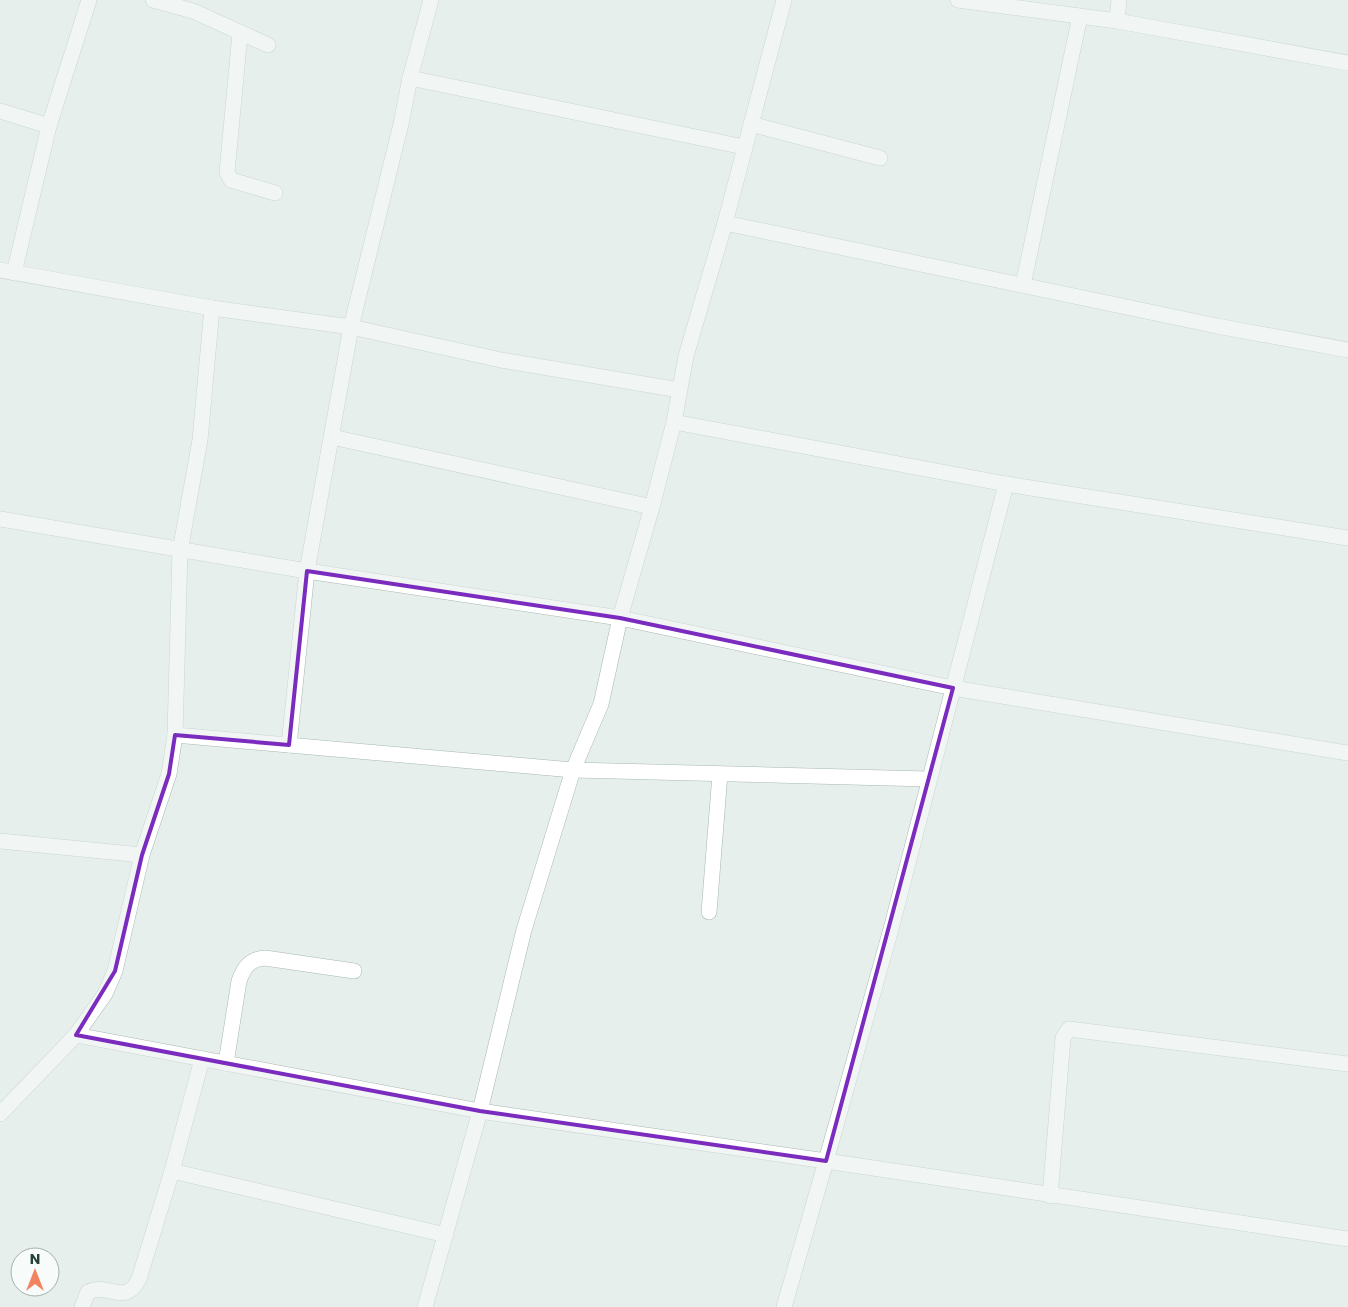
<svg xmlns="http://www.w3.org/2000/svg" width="1348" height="1307" viewBox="0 0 1348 1307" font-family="Poppins,sans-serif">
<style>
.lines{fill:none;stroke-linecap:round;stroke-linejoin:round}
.minor-casing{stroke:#a8b8b2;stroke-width:16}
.minor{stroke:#fff;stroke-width:15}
.marked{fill:none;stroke:#7b2cbf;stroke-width:4;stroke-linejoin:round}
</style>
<rect width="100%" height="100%" fill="#e6efeb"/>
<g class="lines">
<!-- minor casing -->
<g class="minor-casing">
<g id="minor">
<polyline points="153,0 193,11 268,45"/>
<polyline points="958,0 1117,21 1348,63"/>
<polyline points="1117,21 1119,0"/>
<polyline points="240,34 227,172 231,180 275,193"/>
<polyline points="410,78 744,147"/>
<polyline points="0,111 49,126"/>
<polyline points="751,124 880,158"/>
<polyline points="725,223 1217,326 1348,350"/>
<polyline points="0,270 212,308 351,327 501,360 679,390"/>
<polyline points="14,273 49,126 89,0"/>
<polyline points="1023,285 1080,16"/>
<polyline points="674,422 1006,484 1348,538"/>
<polyline points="332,437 652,507"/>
<polyline points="1006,484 891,929 826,1161 1348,1239"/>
<polyline points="0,519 307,571 620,618 953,688 1348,753"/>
<polyline points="175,735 573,770 928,779"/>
<polyline points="289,745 307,571 351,327 401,124 410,78 431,0"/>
<polyline points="0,841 142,855"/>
<polyline points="709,912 720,774"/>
<polyline points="76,1035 480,1111 826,1161 784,1307"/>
<path d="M226,1063l13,-82c5,-14 11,-22 26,-23l89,13"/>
<polyline points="0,1114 76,1035 105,994 115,971 142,855 169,774 175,735 180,551 200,440 212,308"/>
<polyline points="172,1171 446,1235"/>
<polyline points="1050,1196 1063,1038 1069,1029 1348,1064"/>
<path d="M82,1307l6,-15c21,-10 37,15 51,-13l33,-108 30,-112"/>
<polyline points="425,1307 480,1111 524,930 573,770 601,704 620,618 652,507 674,422 686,356 725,223 784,0"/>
</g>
</g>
<!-- minor -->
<use href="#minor" class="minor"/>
</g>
<!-- marked area -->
<path d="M0 0H1348V1307H0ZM307,571l313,47 333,70 -127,473 -346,-50 -404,-76 39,-64 27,-116 27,-81 6,-39 114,10z" fill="#e6efeb" fill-opacity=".55" fill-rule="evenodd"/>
<path class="marked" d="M307,571l313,47 333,70 -127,473 -346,-50 -404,-76 39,-64 27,-116 27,-81 6,-39 114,10z"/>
<!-- north arrow -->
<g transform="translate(35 1272)"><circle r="24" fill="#f7fbf9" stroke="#a3b1ad"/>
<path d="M0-4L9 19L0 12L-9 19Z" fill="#f4845f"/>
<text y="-8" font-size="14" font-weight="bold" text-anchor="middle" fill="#24423a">N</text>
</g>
</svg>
